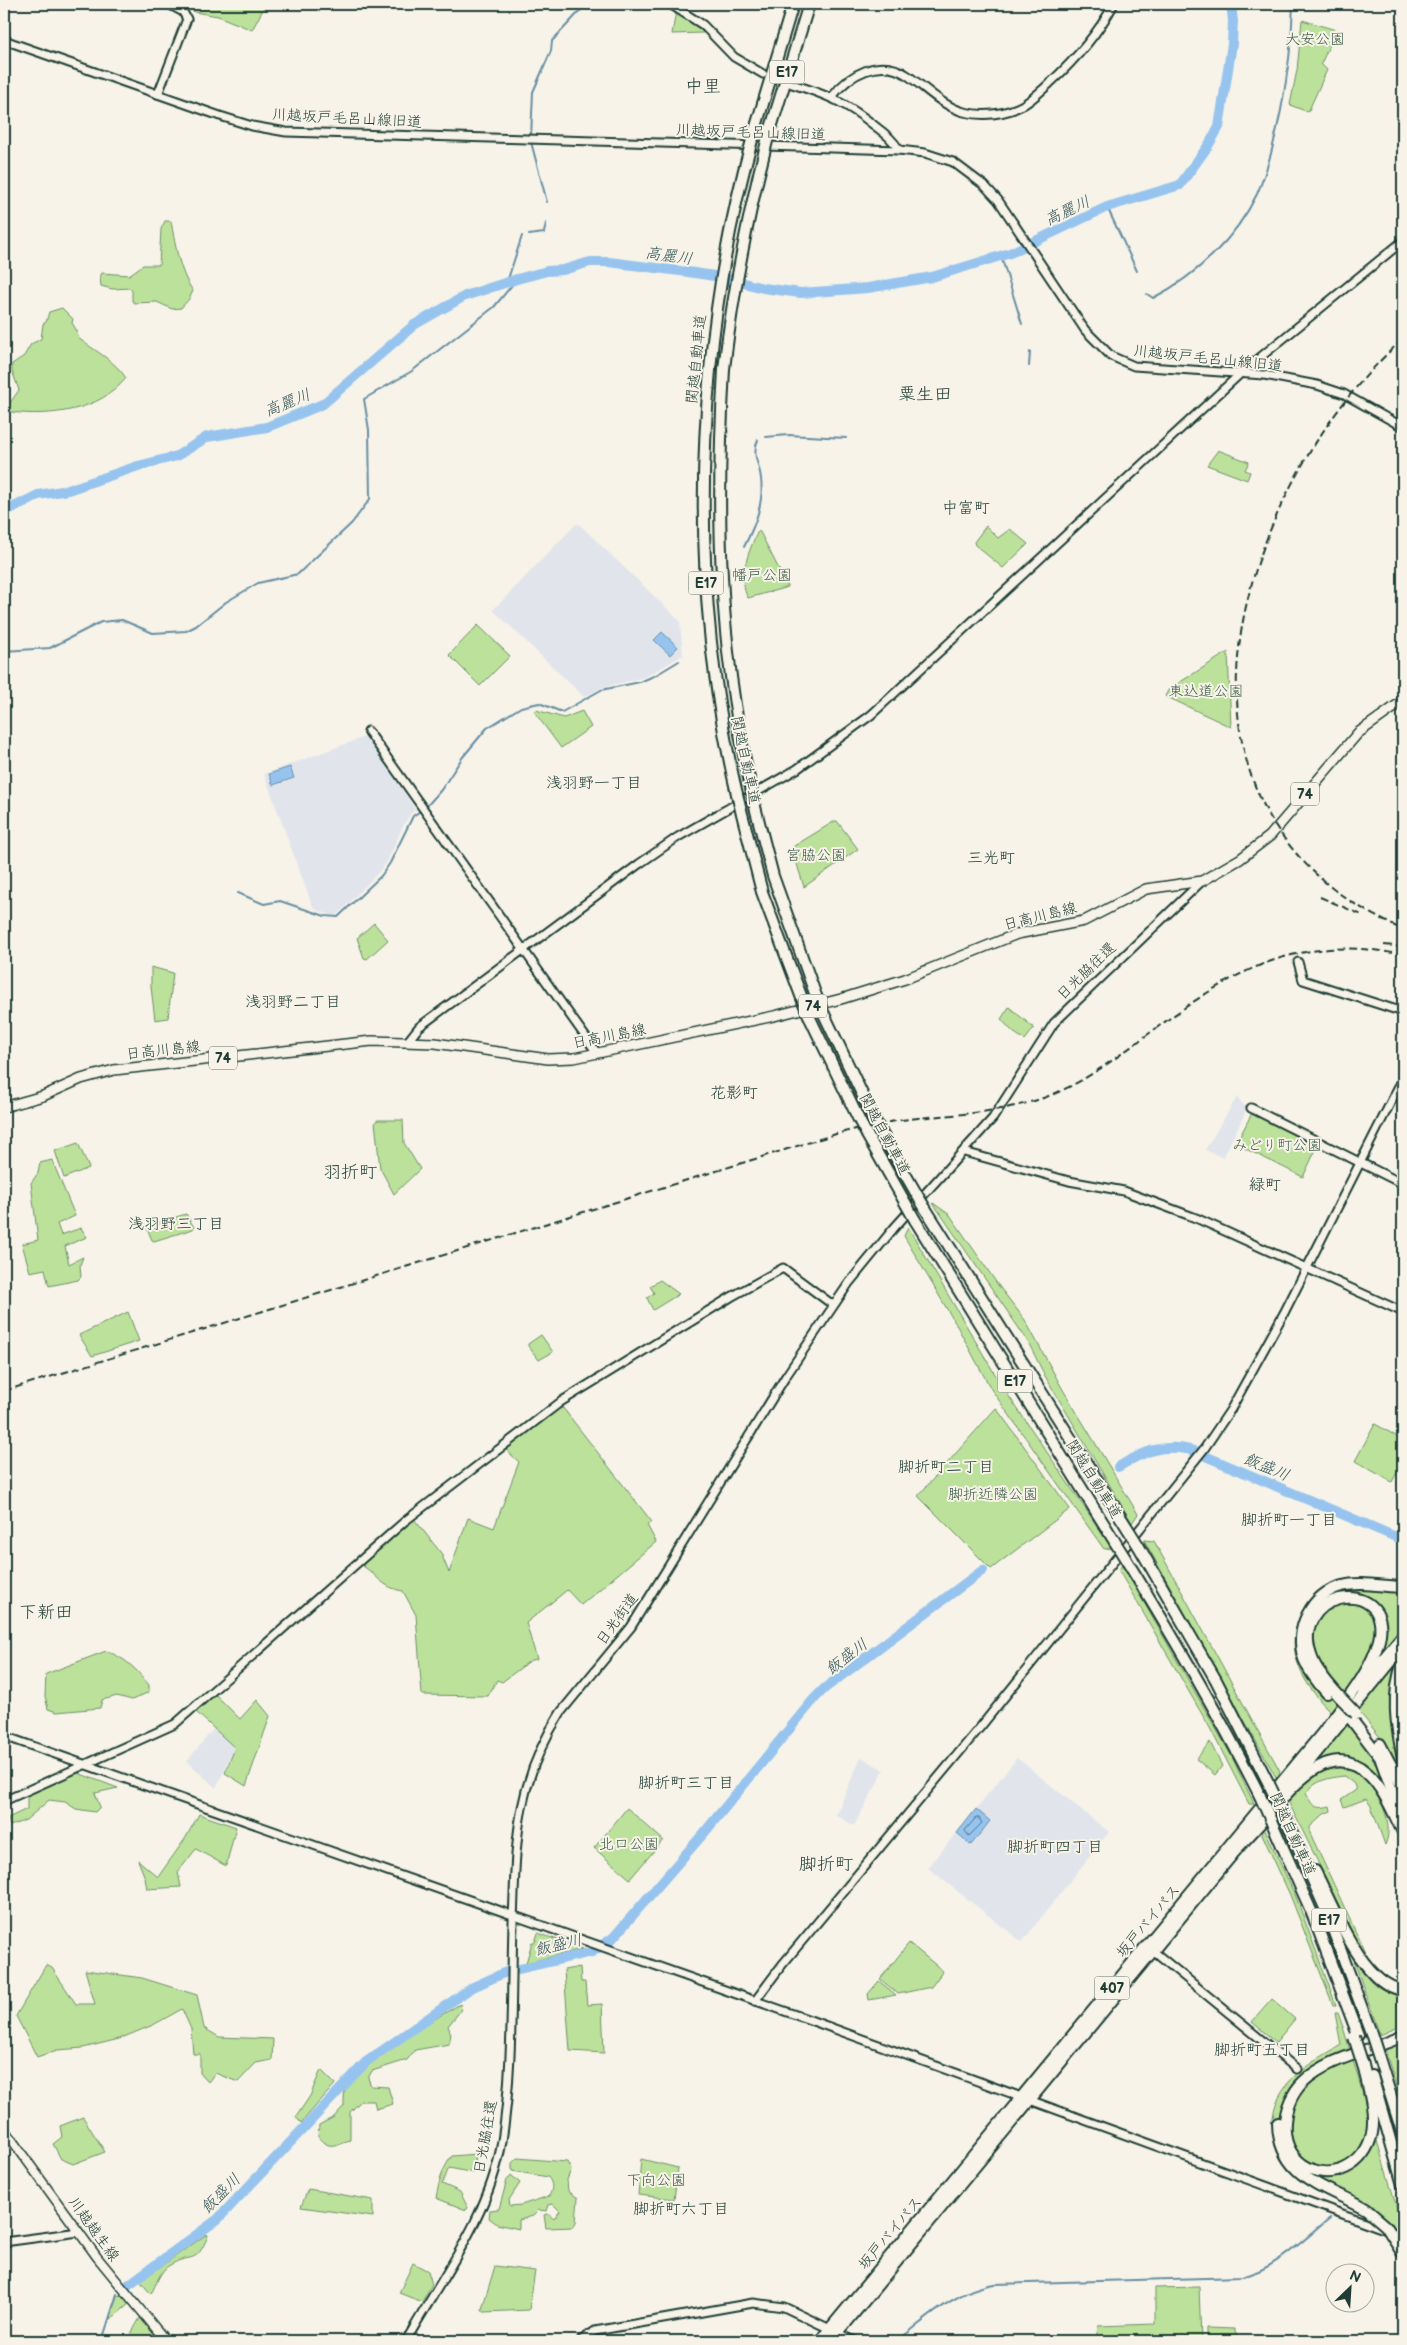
<svg xmlns="http://www.w3.org/2000/svg" width="1407" height="2345" viewBox="0 0 1407 2345" font-family="'Balsamiq Sans','Klee One',sans-serif">
<style>
.built{fill:#e1e5eb}
.green{fill:#bce19b;stroke:#6e8f68}
.water{fill:#97c4ef;stroke:#678ea4}
.lines{fill:none;stroke-linecap:round;stroke-linejoin:round}
.shore{stroke:#4f737f;stroke-width:1}
.stream{stroke:#678ea4;stroke-width:2}
.river{stroke:#97c4ef;stroke-width:10}
.tertiary-casing{stroke:#1f3d34;stroke-width:11}
.secondary-casing{stroke:#1f3d34;stroke-width:11}
.primary-casing{stroke:#1f3d34;stroke-width:12}
.trunk-casing{stroke:#1f3d34;stroke-width:14}
.motorway-casing{stroke:#1f3d34;stroke-width:14}
.tertiary{stroke:#f7f3e8;stroke-width:7}
.secondary{stroke:#f7f3e8;stroke-width:8}
.primary{stroke:#f7f3e8;stroke-width:9}
.trunk{stroke:#f7f3e8;stroke-width:10}
.motorway{stroke:#f7f3e8;stroke-width:10}
.rail{stroke:#1f3d34;stroke-width:2;stroke-dasharray:8 4;stroke-linecap:butt}
.motorway-bridge-casing{stroke:#1f3d34;stroke-width:14;stroke-linecap:butt}
.motorway-bridge{stroke:#f7f3e8;stroke-width:10}
.labels{text-anchor:middle;stroke-width:4;stroke-linejoin:round;paint-order:stroke}
.shield{fill:#f7f3e8;stroke:#60746a;stroke-width:1}
.shield-label{font-size:14px;font-weight:bold;fill:#1f3d34}
.park-label{font-size:15px;fill:#3e5e49;stroke:#f7f3e8}
.street-label{font-size:15px;fill:#1f3d34;stroke:#f7f3e8}
.water-label{font-size:16px;font-style:italic;fill:#375859;stroke:#f7f3e8}
.neighbourhood-label{font-size:16px;fill:#1f3d34;stroke:#f7f3e8}
.quarter-label{font-size:18px;fill:#1f3d34;stroke:#f7f3e8}
</style>
<rect width="100%" height="100%" fill="#f7f3e8"/>
<filter id="ink" filterUnits="userSpaceOnUse"><feTurbulence type="fractalNoise" baseFrequency=".02" numOctaves="2"/><feDisplacementMap in="SourceGraphic" scale="10" xChannelSelector="R" yChannelSelector="G"/><feConvolveMatrix kernelMatrix="1 2 1 2 8 2 1 2 1" color-interpolation-filters="sRGB"/></filter>
<g filter="url(#ink)">
<!-- built -->
<g class="built">
<polygon points="576,524 579,524 680,621 683,655 645,677 601,688 584,697 493,610"/>
<polygon points="367,736 416,810 411,813 404,824 387,862 378,873 337,915 330,915 317,910 312,905 264,774"/>
<polygon points="1237,1097 1247,1109 1223,1158 1205,1150"/>
<polygon points="214,1728 235,1748 216,1788 187,1761"/>
<polygon points="861,1757 884,1770 854,1826 836,1815"/>
<polygon points="1017,1758 1109,1832 1022,1942 928,1868"/>
</g>
<!-- green -->
<g class="green">
<polygon points="185,4 266,4 252,30 218,16 194,12"/>
<polygon points="676,11 695,22 703,33 672,34"/>
<polygon points="1302,20 1336,30 1321,64 1327,70 1308,112 1290,105 1297,70"/>
<path d="M165,221h6c4,22 8,51 22,70l-4,8 -8,9 -9,1 -15,-7 -22,1 -3,-2v-10l-2,-3 -18,1 -11,-3 -1,-9 2,-4 27,2 14,-10h16l2,-36z"/>
<path d="M62,308l11,11 -1,4 5,8 1,7c16,12 37,23 48,40 -26,33 -76,39 -115,34l-4,-5 12,-17 -7,-19v-7l12,-8 7,-12 10,-5 2,-15 3,-2 3,-10z"/>
<polygon points="1218,450 1249,462 1245,470 1250,472 1247,480 1207,465"/>
<polygon points="986,526 998,538 1010,529 1028,544 1003,568 975,545 974,542"/>
<path d="M758,531l2,1 28,55 -40,11c-11,-19 1,-48 10,-67z"/>
<polygon points="478,625 510,656 480,686 449,655"/>
<polygon points="1228,652 1231,727 1165,696 1169,689"/>
<polygon points="536,710 564,718 582,711 591,727 561,748 535,713"/>
<polygon points="835,821 837,821 858,849 804,887 792,848 794,846"/>
<polygon points="374,923 388,940 367,959 364,958 357,938"/>
<polygon points="151,967 173,973 168,1018 155,1020 151,987"/>
<polygon points="1009,1007 1034,1028 1025,1040 1013,1032 1001,1019"/>
<polygon points="1252,1113 1318,1145 1303,1177 1236,1144"/>
<polygon points="378,1120 403,1120 404,1143 420,1169 394,1194 380,1168 375,1122"/>
<polygon points="78,1143 89,1168 64,1178 55,1151"/>
<polygon points="52,1160 75,1216 57,1224 61,1235 81,1228 87,1237 65,1246 69,1264 83,1257 80,1265 81,1277 78,1280 49,1286 45,1269 30,1272 22,1244 38,1240 31,1183 38,1173 40,1163"/>
<polygon points="933,1203 950,1215 998,1285 1025,1320 1062,1388 1138,1514 1132,1523 1045,1376 1027,1340"/>
<polygon points="186,1214 194,1227 193,1229 154,1241 152,1240 146,1226"/>
<polygon points="908,1227 1002,1386 1112,1548 1104,1549 991,1389 957,1326 904,1236"/>
<polygon points="660,1280 679,1294 653,1310 647,1298 654,1293 650,1286"/>
<polygon points="128,1312 139,1341 92,1356 79,1335"/>
<polygon points="541,1335 553,1352 539,1360 528,1346 528,1344"/>
<path d="M559,1408h4l89,114 -5,3 9,17 -75,63 -14,-15 -41,33 11,36 -6,1 -29,22 -5,-2 -9,16 -66,-1 -6,-80 -13,-24c-20,-3 -24,-14 -40,-25l1,-5 50,-42 27,34 8,20 19,-55 26,10 25,-66 -14,-13z"/>
<polygon points="996,1408 1070,1509 991,1569 918,1496"/>
<polygon points="1375,1424 1403,1440 1403,1461 1392,1482 1355,1461"/>
<polygon points="1144,1540 1154,1541 1280,1771 1277,1779"/>
<polygon points="1122,1564 1231,1755 1254,1804 1249,1804 1210,1728 1119,1571"/>
<path d="M1403,1583v47l-72,82c-27,-26 -51,-65 -27,-102 6,-7 11,-14 19,-19 9,-5 66,-7 80,-8z"/>
<path d="M106,1651c21,8 29,17 43,34v7l-17,8 -15,-4 -15,4 -2,8 -43,4 -9,-3 -3,-13 1,-22z"/>
<polygon points="1395,1662 1403,1668 1400,1704 1403,1731 1403,1777 1384,1742 1356,1708"/>
<polygon points="215,1694 240,1719 257,1700 270,1716 246,1786 225,1773 235,1748 195,1711"/>
<path d="M1347,1720c17,21 30,40 36,67l-32,-26 -41,7z"/>
<polygon points="1210,1742 1222,1766 1215,1775 1196,1759"/>
<path d="M1337,1767c9,2 19,3 26,10 16,13 32,48 22,68l-14,-39 -5,-7 -22,8 -3,-7 15,-10 -2,-6 -10,-8c-16,2 -28,4 -38,17 6,13 9,17 24,13l1,5 -7,3 -14,13v6l55,119h-3l-74,-151c9,-20 28,-31 49,-34z"/>
<polygon points="78,1773 118,1788 95,1793 100,1807 95,1812 76,1809 65,1802 49,1800 26,1820 10,1826 8,1818 27,1809 27,1794"/>
<polygon points="627,1808 663,1840 630,1879 594,1848"/>
<polygon points="199,1814 236,1827 226,1866 196,1849 178,1872 181,1887 147,1889 145,1878 138,1860 158,1877 185,1839"/>
<polygon points="1265,1830 1296,1897 1336,2005 1333,2005 1290,1895 1262,1834"/>
<polygon points="538,1933 583,1949 526,1963 532,1942 535,1942"/>
<path d="M1345,1935c13,28 23,58 58,60v30l-23,10z"/>
<polygon points="909,1943 943,1971 931,1987 898,1994 880,1979"/>
<polygon points="46,1965 52,1968 76,2004 95,2004 85,1970 142,1978 197,1995 204,2028 219,2037 273,2039 272,2060 256,2063 238,2082 215,2073 208,2082 200,2073 200,2054 193,2054 191,2029 182,2009 153,2025 119,2039 83,2048 57,2050 37,2057 16,2016"/>
<polygon points="580,1967 581,1982 585,1982 587,2005 602,2004 604,2053 570,2051 564,1970"/>
<polygon points="879,1981 896,1995 869,2000 868,1994"/>
<polygon points="1272,1999 1295,2019 1276,2042 1252,2022"/>
<path d="M460,2004l1,6 -13,16 3,8 -2,10 -34,6 -8,10 -35,11 -4,7 3,8 17,1 5,17 -17,5 -2,-8h-13l-11,11v28c-15,4 -20,11 -32,-3l1,-12 15,-8 10,-11c0,-5 0,-11 1,-16 13,-30 86,-68 115,-86z"/>
<path d="M1335,2013h3l5,14 60,201 -12,-1c-26,-16 -53,-34 -80,-50 -8,-4 -18,-6 -24,-11 -8,-7 -13,-21 -14,-31 -5,-50 31,-68 68,-90z"/>
<polygon points="1403,2039 1403,2110 1384,2046"/>
<polygon points="321,2070 335,2084 301,2123 296,2117 310,2096"/>
<polygon points="83,2117 105,2152 73,2164 61,2159 53,2144 62,2137 60,2126"/>
<path d="M476,2154l-2,19 -25,-5 -7,16 18,8 8,16 -2,2 -30,-12c3,-16 6,-29 16,-42z"/>
<path d="M517,2158l50,4 4,8 -4,10 1,11 10,7 -2,24 -3,5 -27,1 -2,-13 4,-1 6,5 6,-8 -7,-7 -4,1 -2,6 -8,-1 -6,6 -14,4v9l-22,-5 -8,-6 1,-8 9,-1 8,-29 4,-5 9,8 -11,17 1,6 11,-1 28,-9c4,-7 4,-12 -1,-19l-36,-6v-8z"/>
<polygon points="641,2159 678,2168 674,2199 638,2195"/>
<polygon points="308,2189 373,2200 373,2217 301,2207"/>
<path d="M207,2234l1,2c-13,31 -16,16 -38,29 -10,5 -14,20 -19,29l-11,-13z"/>
<polygon points="413,2263 428,2271 432,2284 422,2302 399,2293"/>
<polygon points="495,2266 535,2271 529,2310 484,2312 482,2309"/>
<polygon points="1199,2287 1201,2341 1096,2341 1098,2326 1155,2324 1155,2288"/>
<polygon points="117,2295 123,2296 129,2304 110,2320"/>
<polygon points="140,2318 155,2334 147,2341 127,2341"/>
<polygon points="1206,2328 1234,2329 1239,2341 1206,2341"/>
</g>
<!-- water -->
<g class="water">
<polygon points="662,632 678,647 670,655 654,640"/>
<polygon points="290,767 294,778 273,785 269,774"/>
<polygon points="976,1809 990,1821 971,1845 957,1833"/>
</g>
<g class="lines">
<!-- shore -->
<polygon class="shore" points="976,1818 979,1818 982,1823 969,1836 965,1831"/>
<!-- stream -->
<g class="stream">
<polyline points="531,137 533,92 551,51 552,41 580,11 583,4"/>
<polyline points="531,142 547,202"/>
<polyline points="1107,207 1137,271"/>
<polyline points="529,235 544,233 546,223"/>
<polyline points="1001,256 1022,324"/>
<polyline points="507,282 522,236"/>
<path d="M1147,294l6,4c43,-22 83,-60 104,-104 12,-27 18,-56 24,-84 7,-36 11,-70 12,-106"/>
<polyline points="1029,366 1030,352"/>
<polyline points="766,437 788,435 846,438"/>
<path d="M744,547c11,-22 20,-43 17,-68 -1,-14 -10,-24 -3,-39"/>
<polyline points="4,651 50,648 101,622 122,620 153,633 186,631 196,626 226,602 258,583 298,574 352,523 370,499 369,430 364,399 412,371 494,307 517,279"/>
<polyline points="238,893 264,904 280,901 325,916 338,917 381,876 390,863 413,816 426,807 441,790 462,758 487,728 521,707 539,703 562,712 601,690 640,682 656,675 679,661"/>
<polyline points="102,2341 117,2294"/>
<path d="M897,2341c30,-22 59,-51 97,-57l248,-7c36,-10 60,-36 88,-59"/>
</g>
<!-- river -->
<g class="river">
<polyline points="4,512 38,495 68,490 138,466 177,456 207,437 267,427 323,404 414,325 465,296 517,279 547,271 563,270 590,262 609,262 688,272 721,277 763,288 801,293 868,288 932,277 1010,253 1107,207 1180,185 1208,146 1219,127 1232,44 1233,21 1231,4"/>
<path d="M1118,1467c25,-15 44,-24 73,-17l212,90"/>
<polyline points="128,2285 218,2219 366,2062 471,1988 506,1972 592,1952 613,1938 704,1833 814,1699 825,1688 983,1570"/>
</g>
<!-- tertiary casing -->
<g class="tertiary-casing">
<g id="tertiary">
<polyline points="670,4 703,25 734,57 763,74"/>
<polyline points="4,40 220,116 252,126 286,132 899,150 925,153 953,162 985,186 998,200 1085,330 1111,356 1134,366 1264,375 1317,385 1344,394 1403,427"/>
<path d="M792,84c33,10 55,19 83,42 9,7 18,13 24,24"/>
<polyline points="158,94 187,19 183,12 168,4"/>
<path d="M832,97c17,-23 48,-40 75,-22 19,13 35,31 57,37 20,5 42,2 59,-7 10,-6 19,-15 27,-22 26,-24 47,-48 64,-79"/>
<polyline points="368,731 597,1053"/>
<polyline points="1298,962 1303,980 1403,1012"/>
<polyline points="408,1041 419,1027 639,864 678,837 797,769 871,715 1241,373 1403,241"/>
<polyline points="1251,1108 1403,1184"/>
<polyline points="964,1152 1069,1181 1124,1191 1196,1218 1403,1312"/>
<polyline points="4,1736 810,2020 1403,2236"/>
<polyline points="4,1801 175,1724 405,1521 562,1401 731,1297 783,1268 833,1305"/>
<polyline points="1153,1951 1297,2069"/>
<polyline points="755,2001 782,1965 982,1725 1204,1449 1231,1409 1284,1313 1403,1078"/>
<polyline points="4,2242 79,2232"/>
<path d="M406,2341c36,-64 84,-126 96,-200 11,-71 9,-146 11,-219 3,-81 2,-138 48,-210l70,-85 155,-251 63,-93 45,-55 99,-110 61,-95 148,-142"/>
<polyline points="580,2341 595,2331 753,2303 784,2307 855,2341"/>
</g>
</g>
<!-- secondary casing -->
<g class="secondary-casing">
<polyline id="secondary" points="4,2129 97,2257 166,2341"/>
</g>
<!-- primary casing -->
<g class="primary-casing">
<polyline id="primary" points="4,1107 43,1096 81,1079 114,1070 372,1041 435,1043 548,1059 574,1058 774,1016 841,999 905,979 1017,934 1084,921 1146,889 1202,881 1240,859 1270,836 1358,733 1403,701"/>
</g>
<!-- trunk casing -->
<g class="trunk-casing">
<g id="trunk">
<polyline points="1360,1687 1403,1635"/>
<polyline points="1285,1791 1403,1647"/>
<polyline points="820,2341 1329,1725"/>
<polyline points="831,2341 1236,1850"/>
</g>
</g>
<!-- motorway casing -->
<g class="motorway-casing">
<g id="motorway">
<polyline points="752,140 793,4"/>
<polyline points="767,141 809,4"/>
<path d="M724,369c-8,143 -6,277 27,418"/>
<path d="M710,370c-13,141 -6,286 27,424"/>
<polyline points="754,803 773,876 816,996"/>
<polyline points="741,810 762,892 803,1001"/>
<polyline points="823,1012 873,1117"/>
<polyline points="810,1018 859,1120"/>
<polyline points="881,1132 916,1193"/>
<polyline points="867,1135 906,1204"/>
<polyline points="925,1208 1128,1529"/>
<polyline points="915,1220 1115,1542"/>
<polyline points="1138,1545 1216,1680 1269,1784"/>
<path d="M1125,1558c48,78 94,156 135,238"/>
<path d="M1403,1663c-12,30 -7,63 0,95"/>
<path d="M1327,1693c-9,-10 -18,-21 -23,-34 -10,-30 7,-65 38,-73 20,-5 42,1 61,1"/>
<polyline points="1351,1719 1380,1757 1403,1822"/>
<path d="M1324,1731c19,-27 47,-58 55,-91 15,-67 -98,-50 -65,23 6,12 16,23 25,33"/>
<polyline points="1380,1744 1403,1788"/>
<polyline points="1282,1811 1325,1908 1370,2030"/>
<polyline points="1272,1823 1312,1913 1358,2035"/>
<path d="M1231,1855c14,-15 28,-30 42,-46 22,-25 58,-69 94,-36 17,15 26,40 36,59"/>
<path d="M1315,1871c18,34 46,114 88,119"/>
<polyline points="1379,2058 1403,2135"/>
<path d="M1363,2065c5,22 13,45 9,68 -6,32 -41,51 -70,31 -26,-20 -20,-61 1,-82 26,-25 68,-31 100,-46"/>
<polyline points="1372,2076 1403,2185"/>
<path d="M1278,2123c1,56 49,63 88,86"/>
</g>
</g>
<!-- tertiary -->
<use href="#tertiary" class="tertiary"/>
<!-- secondary -->
<use href="#secondary" class="secondary"/>
<!-- primary -->
<use href="#primary" class="primary"/>
<!-- trunk -->
<use href="#trunk" class="trunk"/>
<!-- motorway -->
<use href="#motorway" class="motorway"/>
<!-- rail -->
<g class="rail">
<path d="M1403,339c-59,53 -104,121 -134,194 -50,125 -51,263 63,355 22,17 46,30 71,42"/>
<polyline points="1320,897 1362,915"/>
<polyline points="1384,945 1403,947"/>
<path d="M4,1391l832,-257c27,-7 54,-13 82,-16 45,-4 90,-6 133,-23 35,-14 65,-37 96,-60 83,-62 148,-103 256,-80"/>
</g>
<!-- motorway-bridge casing -->
<g class="motorway-bridge-casing">
<g id="motorway-bridge">
<path d="M724,369c9,-78 24,-153 43,-228"/>
<path d="M710,370c7,-78 21,-155 42,-230"/>
<polyline points="751,787 754,803"/>
<polyline points="737,794 741,810"/>
<polyline points="816,996 823,1012"/>
<polyline points="803,1001 810,1018"/>
<polyline points="873,1117 881,1132"/>
<polyline points="859,1120 867,1135"/>
<polyline points="916,1193 925,1208"/>
<polyline points="906,1204 915,1220"/>
<polyline points="1128,1529 1138,1545"/>
<polyline points="1115,1542 1125,1558"/>
<polyline points="1339,1696 1356,1714"/>
<polyline points="1269,1784 1282,1811"/>
<polyline points="1260,1796 1272,1823"/>
<polyline points="1370,2030 1379,2058"/>
<polyline points="1354,2037 1363,2065"/>
<polyline points="1366,2209 1386,2226 1403,2253"/>
</g>
</g>
<!-- motorway-bridge -->
<use href="#motorway-bridge" class="motorway-bridge"/>
</g>
</g>
<g class="labels">
<!-- shield labels -->
<g class="shield">
<rect x="769.5" y="60.5" width="35" height="23" rx="4"/>
<rect x="688.5" y="571.5" width="35" height="23" rx="4"/>
<rect x="1291" y="782.5" width="28" height="23" rx="4"/>
<rect x="799" y="994.5" width="28" height="23" rx="4"/>
<rect x="209" y="1046.5" width="28" height="23" rx="4"/>
<rect x="997.5" y="1369.5" width="35" height="23" rx="4"/>
<rect x="1311.5" y="1908.5" width="35" height="23" rx="4"/>
<rect x="1094.5" y="1976.5" width="35" height="23" rx="4"/>
</g>
<g class="shield-label">
<text x="787" y="77">E17</text>
<text x="706" y="588">E17</text>
<text x="1305" y="799">74</text>
<text x="813" y="1011">74</text>
<text x="223" y="1063">74</text>
<text x="1015" y="1386">E17</text>
<text x="1329" y="1925">E17</text>
<text x="1112" y="1993">407</text>
</g>
<!-- park labels -->
<g class="park-label">
<text x="1315" y="44">大安公園</text>
<text x="762" y="580">幡戸公園</text>
<text x="1206" y="696">東込道公園</text>
<text x="816" y="860">宮脇公園</text>
<text x="1277" y="1150">みどり町公園</text>
<text x="993" y="1499">脚折近隣公園</text>
<text x="629" y="1849">北口公園</text>
<text x="656" y="2185">下向公園</text>
</g>
<!-- street labels -->
<g class="street-label">
<text transform="translate(347 118) rotate(3)" y="5">川越坂戸毛呂山線旧道</text>
<text transform="translate(751 132) rotate(2)" y="5">川越坂戸毛呂山線旧道</text>
<text transform="translate(1208 358) rotate(6)" y="5">川越坂戸毛呂山線旧道</text>
<text transform="translate(696 359) rotate(-84)" y="5">関越自動車道</text>
<text transform="translate(746 760) rotate(78)" y="5">関越自動車道</text>
<text transform="translate(1040 916) rotate(-14)" y="5">日高川島線</text>
<text transform="translate(1086 971) rotate(-44)" y="5">日光脇往還</text>
<text transform="translate(609 1036) rotate(-11)" y="5">日高川島線</text>
<text transform="translate(163 1050) rotate(-6)" y="5">日高川島線</text>
<text transform="translate(885 1134) rotate(62)" y="5">関越自動車道</text>
<text transform="translate(1094 1479) rotate(58)" y="5">関越自動車道</text>
<text transform="translate(617 1619) rotate(-54)" y="5">日光街道</text>
<text transform="translate(1293 1834) rotate(66)" y="5">関越自動車道</text>
<text transform="translate(1148 1921) rotate(-50)" y="5">坂戸バイパス</text>
<text transform="translate(485 2137) rotate(-80)" y="5">日光脇往還</text>
<text transform="translate(94 2229) rotate(54)" y="5">川越越生線</text>
<text transform="translate(890 2233) rotate(-50)" y="5">坂戸バイパス</text>
</g>
<!-- water labels -->
<g class="water-label">
<text transform="translate(1067 210) rotate(-25)" y="6">高麗川</text>
<text transform="translate(669 255) rotate(8)" y="6">高麗川</text>
<text transform="translate(287 402) rotate(-22)" y="6">高麗川</text>
<text transform="translate(1267 1466) rotate(23)" y="6">飯盛川</text>
<text transform="translate(846 1656) rotate(-37)" y="6">飯盛川</text>
<text transform="translate(558 1944) rotate(-13)" y="6">飯盛川</text>
<text transform="translate(220 2193) rotate(-45)" y="6">飯盛川</text>
</g>
<!-- neighbourhood labels -->
<g class="neighbourhood-label">
<text x="966" y="513">中富町</text>
<text x="594" y="788">浅羽野一丁目</text>
<text x="991" y="863">三光町</text>
<text x="293" y="1007">浅羽野二丁目</text>
<text x="734" y="1098">花影町</text>
<text x="1265" y="1190">緑町</text>
<text x="176" y="1229">浅羽野三丁目</text>
<text x="946" y="1472">脚折町二丁目</text>
<text x="1289" y="1525">脚折町一丁目</text>
<text x="686" y="1788">脚折町三丁目</text>
<text x="1055" y="1852">脚折町四丁目</text>
<text x="1262" y="2055">脚折町五丁目</text>
<text x="681" y="2214">脚折町六丁目</text>
</g>
<!-- quarter labels -->
<g class="quarter-label">
<text x="703" y="92">中里</text>
<text x="925" y="400">粟生田</text>
<text x="350" y="1178">羽折町</text>
<text x="46" y="1618">下新田</text>
<text x="826" y="1870">脚折町</text>
</g>
</g>
<!-- margin -->
<rect width="1407" height="2345" fill="none" stroke="#f7f3e8" stroke-width="20"/>
<rect x="10" y="10" width="1387" height="2325" fill="none" stroke="#1f3d34" stroke-width="2" filter="url(#ink)"/>
<!-- north arrow -->
<g transform="translate(1350 2288) rotate(25)"><circle r="24" fill="#f7f3e8" stroke="#a1aaa0"/>
<path d="M0-4L9 19L0 12L-9 19Z" fill="#1f3d34"/>
<text y="-8" font-size="14" font-weight="bold" text-anchor="middle" fill="#1f3d34">N</text>
</g>
</svg>
